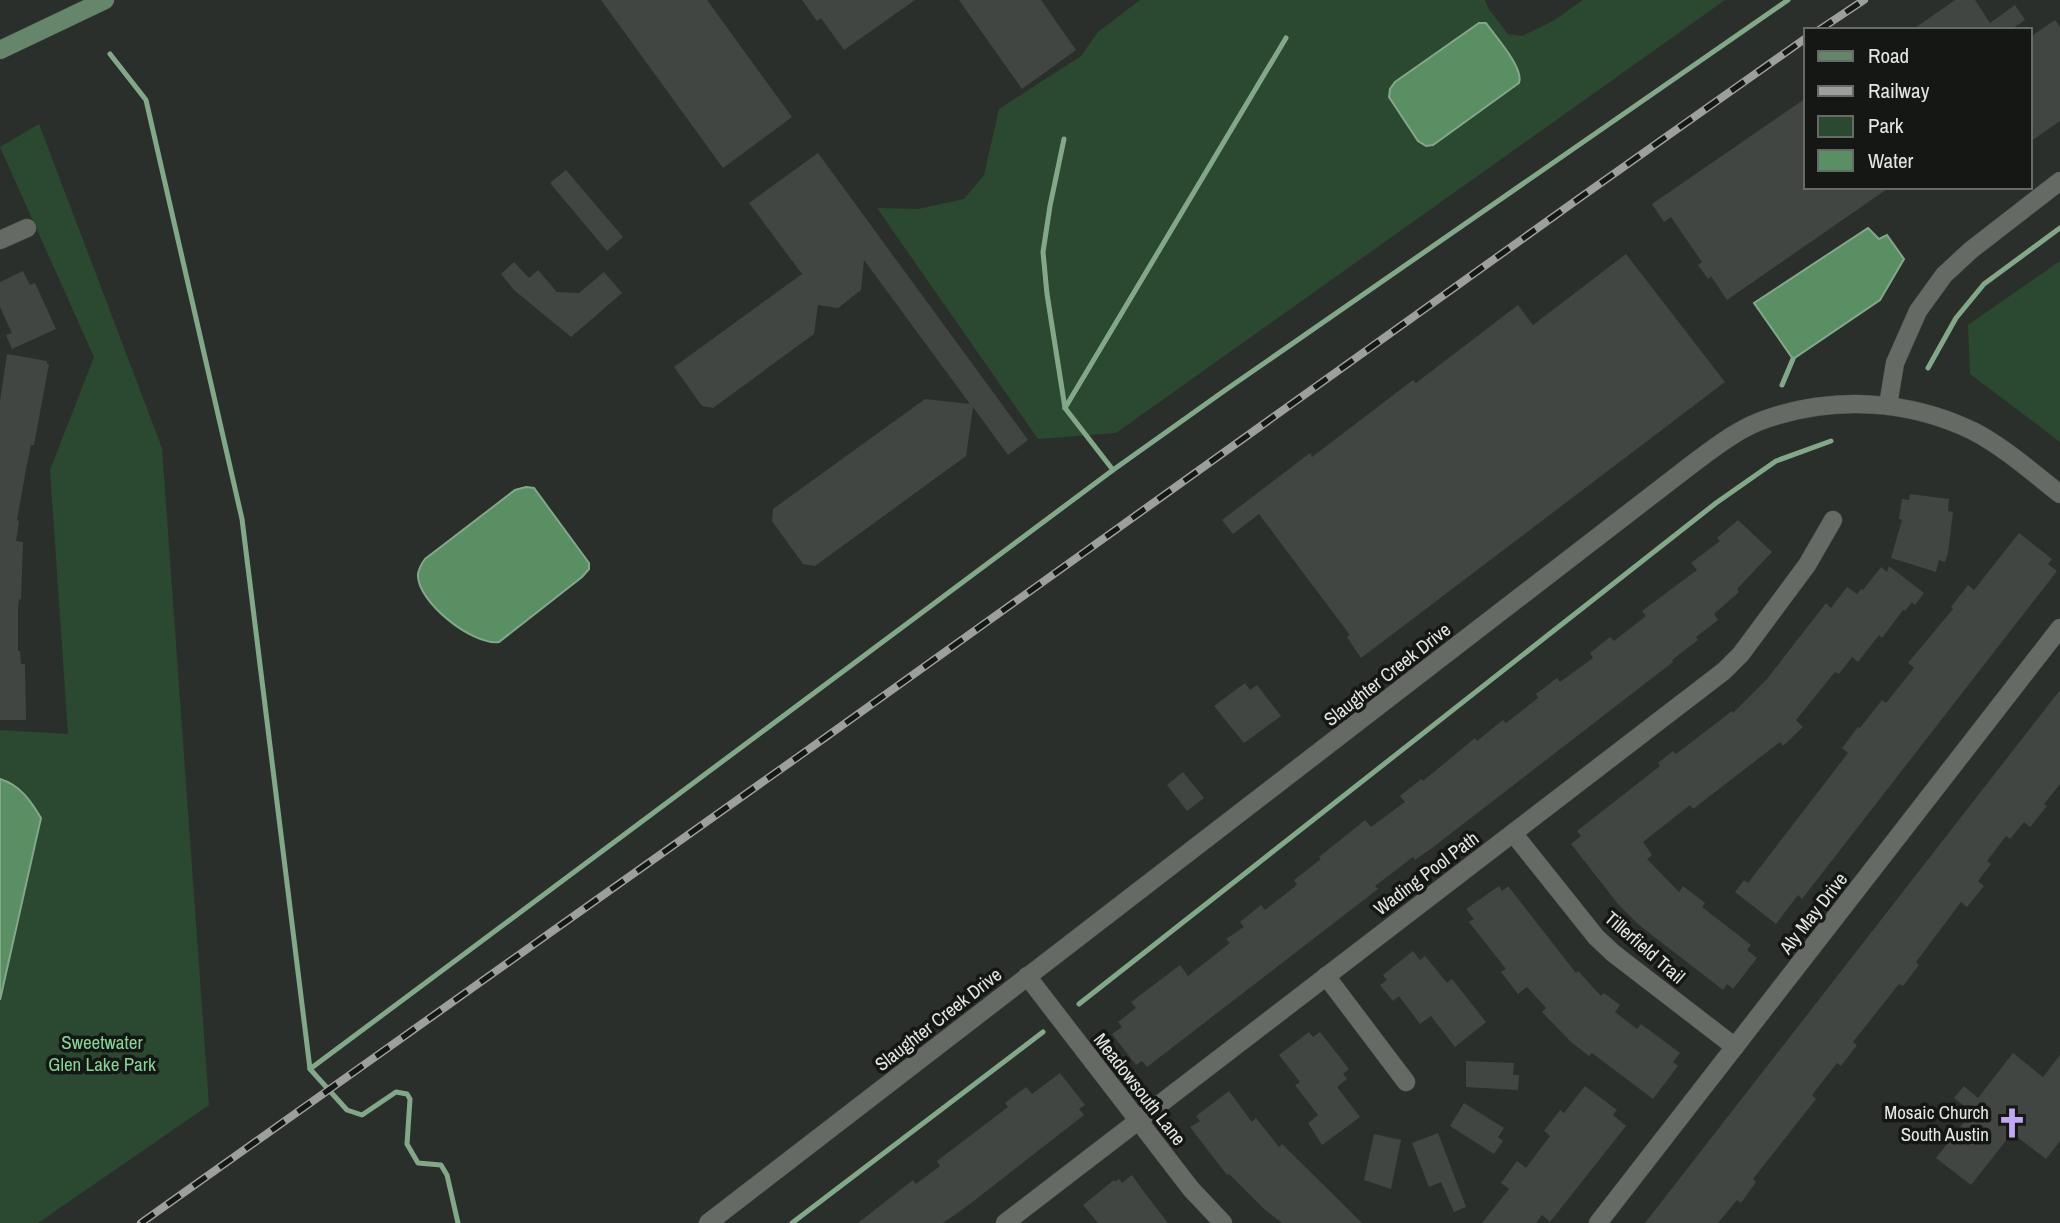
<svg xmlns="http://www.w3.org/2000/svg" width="2060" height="1223" viewBox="0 0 2060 1223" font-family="'Archivo Narrow',sans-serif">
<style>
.green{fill:#2b4830}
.water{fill:#5a8e63;stroke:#83a889;stroke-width:2}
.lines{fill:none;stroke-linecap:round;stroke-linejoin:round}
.stream{stroke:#83a889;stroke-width:5}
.building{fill:#414642}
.minor-casing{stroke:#494e4a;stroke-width:19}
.tertiary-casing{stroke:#494e4a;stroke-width:19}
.secondary-casing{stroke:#494e4a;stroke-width:19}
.minor{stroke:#656a65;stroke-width:18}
.tertiary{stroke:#656a65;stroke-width:18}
.secondary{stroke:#66866c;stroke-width:18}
.rail-casing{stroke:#9c9f9c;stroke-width:8}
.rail{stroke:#151715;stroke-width:5;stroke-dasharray:16;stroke-linecap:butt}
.labels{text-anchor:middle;stroke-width:7;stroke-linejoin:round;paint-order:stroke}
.street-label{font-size:19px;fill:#e3e6e3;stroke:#151715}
.park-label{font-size:19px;fill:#88d496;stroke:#151715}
.poi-label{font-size:19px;fill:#e3e6e3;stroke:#151715;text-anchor:end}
</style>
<rect width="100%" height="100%" fill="#2b2f2b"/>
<!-- green -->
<g class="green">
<polygon points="1140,0 1485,0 1488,8 1508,34 1522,36 1553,21 1583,0 1725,0 1116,433 1038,439 877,208 918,209 964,199 984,175 999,109 1081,56 1098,32"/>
<polygon points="39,124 162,448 209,1105 38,1223 0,1223 0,730 68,734 50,470 94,357 0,147"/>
<polygon points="2060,261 2060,442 1970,374 1968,325"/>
</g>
<!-- water -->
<g class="water">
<path d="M1479,23h7c10,14 38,45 33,60l-86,62 -7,1 -8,-5 -29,-44 1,-8 5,-7z"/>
<polygon points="1868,228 1879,239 1887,235 1904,259 1880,300 1793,359 1754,303"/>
<path d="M526,487l8,1 55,75v6l-7,8 -83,65c-26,4 -83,-41 -81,-68 1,-6 4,-11 7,-15l90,-69z"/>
<path d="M0,779c20,6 31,22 41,39l-41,182z"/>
</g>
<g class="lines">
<!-- stream -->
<g class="stream">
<polyline points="110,54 146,100 242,519 310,1069 347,1110 362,1115 396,1092 407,1094 410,1099 407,1144 418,1163 441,1165 447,1175 458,1223"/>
<polyline points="1064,139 1050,206 1043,252 1047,294 1065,408 1113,470"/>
<polyline points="1928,368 1956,318 1984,284 2060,228"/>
<polyline points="1782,385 1793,359"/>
<polyline points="1065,408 1286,38"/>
<polyline points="1079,1004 1716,503 1776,461 1831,441"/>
<polyline points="310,1069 1113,470 1224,391 1788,0"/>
<polyline points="792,1223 1043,1032"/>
</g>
</g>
<!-- building -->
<g class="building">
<polygon points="601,0 707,0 792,117 723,168"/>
<polygon points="802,0 915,0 844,50 821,18 817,21"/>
<polygon points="959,0 1041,0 1076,50 1022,89"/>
<polygon points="1955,0 1975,0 1990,23 2015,5 2025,20 2010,30 1912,30"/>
<polygon points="2055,20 2060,27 2060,121 2030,142 2030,37"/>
<polygon points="1806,98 1806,187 1890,187 1727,300 1711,276 1708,279 1698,265 1702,262 1671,217 1664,222 1652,204"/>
<polygon points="818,153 1028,440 1008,455 973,407 966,456 815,566 803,564 772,521 773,509 925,399 970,404 864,260 861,290 838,308 818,305 814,334 713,408 702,406 674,367 802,274 749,203"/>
<polygon points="566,170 623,237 607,251 550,183"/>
<polygon points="1626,254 1725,382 1361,658 1347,637 1350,635 1259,514 1233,534 1222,520 1310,453 1312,457 1413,380 1416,383 1518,305 1533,325"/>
<polygon points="514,262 529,278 538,270 557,292 579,293 604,272 622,293 571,337 514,290 501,274"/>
<polygon points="23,271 30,285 35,283 56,329 12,349 6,335 12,333 0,307 0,282"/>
<polygon points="7,354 47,361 47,364 49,364 34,445 31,445 27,464 20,503 17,520 19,521 16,541 23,542 21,600 19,599 18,608 18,651 20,651 21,664 25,664 26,720 0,720 0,401"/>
<polygon points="1910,494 1949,499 1948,511 1953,512 1948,553 1945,562 1939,560 1936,572 1891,558 1902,520 1899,519 1902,499 1909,500"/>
<polygon points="1738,520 1772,552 1737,589 1739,592 1714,614 1718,620 1696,637 1698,640 1672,660 1673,662 1432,848 1415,860 1413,857 1375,886 1378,889 1147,1067 1142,1061 1136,1065 1112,1034 1122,1027 1118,1022 1136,1008 1131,1002 1180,965 1188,976 1230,943 1226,939 1244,927 1240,922 1261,905 1265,910 1297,885 1294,880 1321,859 1319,857 1344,837 1365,820 1371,827 1405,802 1400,796 1421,779 1423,781 1475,738 1477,741 1503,720 1506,723 1538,698 1536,694 1557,678 1560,682 1593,658 1590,653 1610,637 1614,641 1646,616 1642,611 1697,570 1691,563 1720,541 1717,538"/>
<polygon points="2019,533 2052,559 2048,564 2057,571 1802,899 1798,895 1776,924 1735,892 1744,880 1748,883 1848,753 1842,748 1858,727 1860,728 1882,700 1886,703 1914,668 1908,663 1953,609 1951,607 1968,585 1974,590"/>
<polygon points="1889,566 1924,593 1915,605 1912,602 1905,611 1903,610 1882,638 1879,635 1858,662 1852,657 1839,674 1835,672 1796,720 1803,727 1783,746 1780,742 1693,809 1690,805 1643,842 1652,855 1647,859 1679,892 1683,886 1705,903 1702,907 1751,945 1747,950 1757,958 1733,989 1727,984 1723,990 1639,925 1618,904 1571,844 1581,836 1577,831 1660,766 1658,763 1673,751 1676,754 1732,711 1733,713 1767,679 1826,603 1831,608 1847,587 1857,594 1861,589 1863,590 1881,567 1887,572"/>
<polygon points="1245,683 1250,690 1257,685 1281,716 1244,743 1214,706"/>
<polygon points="2060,690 2060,784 2044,804 2047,806 2030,827 2024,822 2010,839 2006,836 1987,861 1991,864 1978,881 1984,886 1967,907 1961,902 1916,962 1919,965 1903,986 1899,984 1853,1042 1857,1045 1841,1066 1837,1063 1812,1095 1816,1099 1753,1179 1756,1182 1741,1203 1737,1200 1718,1223 1645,1223"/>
<polygon points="1183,772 1204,798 1187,811 1167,785"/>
<polygon points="1499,886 1502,891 1508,886 1576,973 1578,971 1601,996 1604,993 1620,1005 1615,1012 1637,1029 1641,1024 1680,1053 1673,1062 1678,1066 1653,1099 1592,1053 1589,1056 1571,1042 1542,1012 1546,1008 1527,987 1518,994 1501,972 1506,969 1469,922 1474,919 1466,909"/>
<polygon points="1413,951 1420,960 1425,956 1447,983 1452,979 1486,1022 1455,1047 1431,1016 1420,1024 1399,996 1393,1001 1380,985 1387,980 1383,975"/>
<polygon points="1309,1032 1313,1037 1320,1032 1349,1069 1343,1074 1347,1079 1337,1087 1360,1117 1322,1145 1308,1123 1318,1115 1295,1085 1300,1082 1279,1055"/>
<polygon points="2013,1053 2043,1077 2060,1055 2060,1141 2046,1159 2012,1133 1971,1185 1936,1158 1972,1112 1954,1098 1964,1086 1978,1098"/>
<polygon points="1466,1061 1514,1063 1513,1075 1519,1075 1518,1090 1466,1087"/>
<polygon points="1060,1073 1085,1105 1079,1109 1084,1115 966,1207 943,1223 858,1223 913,1180 916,1184 940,1166 937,1161 1008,1107 1005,1103 1018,1093 1026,1087 1032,1094"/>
<polygon points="1585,1086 1617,1110 1613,1115 1626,1126 1550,1222 1542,1215 1536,1223 1482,1223 1509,1189 1501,1183 1517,1161 1526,1168 1550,1136 1544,1131 1560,1110 1564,1113"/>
<polygon points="1229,1091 1252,1122 1256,1118 1279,1147 1282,1144 1362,1223 1282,1223 1264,1209 1229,1174 1227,1175 1190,1127 1200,1121 1196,1116"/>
<polygon points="1464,1103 1504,1128 1498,1137 1503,1141 1494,1154 1450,1126"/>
<polygon points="1438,1133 1466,1207 1454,1212 1441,1182 1429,1187 1412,1143"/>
<polygon points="1374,1134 1401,1140 1391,1189 1364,1180"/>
<polygon points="1132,1175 1144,1192 1168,1223 1098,1223 1083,1205 1114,1180 1115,1182 1119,1179 1122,1183"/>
</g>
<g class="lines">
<!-- minor casing -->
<g class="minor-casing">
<g id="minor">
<polyline points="0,240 27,228"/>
<polyline points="1888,405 1895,363 1918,311 1944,275 1971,250 2060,181"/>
<polyline points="1513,833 1596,937 1613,953 1735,1047"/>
<polyline points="1027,976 1191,1189 1223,1223"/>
<polyline points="1326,976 1406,1082"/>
<polyline points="708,1223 1691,465"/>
<polyline points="1005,1223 1724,671 1741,654 1807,565 1833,520"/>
<polyline points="1598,1223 2060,628"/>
</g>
</g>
<!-- tertiary casing -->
<g class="tertiary-casing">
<path id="tertiary" d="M1691,465c24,-18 49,-38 78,-47 67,-22 140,-18 204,13 31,16 59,41 87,63"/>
</g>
<!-- secondary casing -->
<g class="secondary-casing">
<polyline id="secondary" points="0,50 105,0"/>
</g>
<!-- minor -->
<use href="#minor" class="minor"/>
<!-- tertiary -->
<use href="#tertiary" class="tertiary"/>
<!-- secondary -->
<use href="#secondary" class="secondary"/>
<!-- rail casing -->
<g class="rail-casing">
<g id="rail">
<polyline points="1819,30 1864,0"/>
<polyline points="141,1223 819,742 1581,197 1806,38"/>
</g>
</g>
<!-- rail -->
<use href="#rail" class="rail"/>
</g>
<!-- icons -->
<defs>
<g id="church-bare" transform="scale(2.415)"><path d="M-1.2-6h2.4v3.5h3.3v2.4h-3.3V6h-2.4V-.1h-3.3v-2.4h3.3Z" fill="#c1a8f3" stroke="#151715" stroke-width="2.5" paint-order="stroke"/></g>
</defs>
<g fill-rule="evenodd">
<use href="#church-bare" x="2012" y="1123"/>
</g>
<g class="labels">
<!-- street labels -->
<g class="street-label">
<text transform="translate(1387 674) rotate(-38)" y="7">Slaughter Creek Drive</text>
<text transform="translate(1426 873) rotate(-37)" y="7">Wading Pool Path</text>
<text transform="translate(1813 913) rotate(-52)" y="7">Aly May Drive</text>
<text transform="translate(1645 947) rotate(41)" y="7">Tillerfield Trail</text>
<text transform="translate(938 1019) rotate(-38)" y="7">Slaughter Creek Drive</text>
<text transform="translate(1140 1089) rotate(52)" y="7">Meadowsouth Lane</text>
</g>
<!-- park labels -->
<g class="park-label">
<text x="102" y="1049">Sweetwater<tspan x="102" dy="22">Glen Lake Park</tspan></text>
</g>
<!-- poi labels -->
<g class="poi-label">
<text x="1989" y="1119">Mosaic Church<tspan x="1989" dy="22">South Austin</tspan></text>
</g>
</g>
<!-- legend -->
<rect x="1804" y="28" width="228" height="161" fill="#151715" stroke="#676a67" stroke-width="2"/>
<rect x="1818" y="51" width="35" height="10" fill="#66866c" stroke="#676a67" stroke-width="2"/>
<text x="1868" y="63" font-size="21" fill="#e3e6e3">Road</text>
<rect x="1818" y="86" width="35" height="10" fill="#9c9f9c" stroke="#676a67" stroke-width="2"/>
<text x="1868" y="98" font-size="21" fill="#e3e6e3">Railway</text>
<rect x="1818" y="116" width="35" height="21" fill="#2b4830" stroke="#676a67" stroke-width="2"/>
<text x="1868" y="133" font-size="21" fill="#e3e6e3">Park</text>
<rect x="1818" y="150" width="35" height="21" fill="#5a8e63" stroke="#676a67" stroke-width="2"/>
<text x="1868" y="168" font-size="21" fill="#e3e6e3">Water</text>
</svg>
